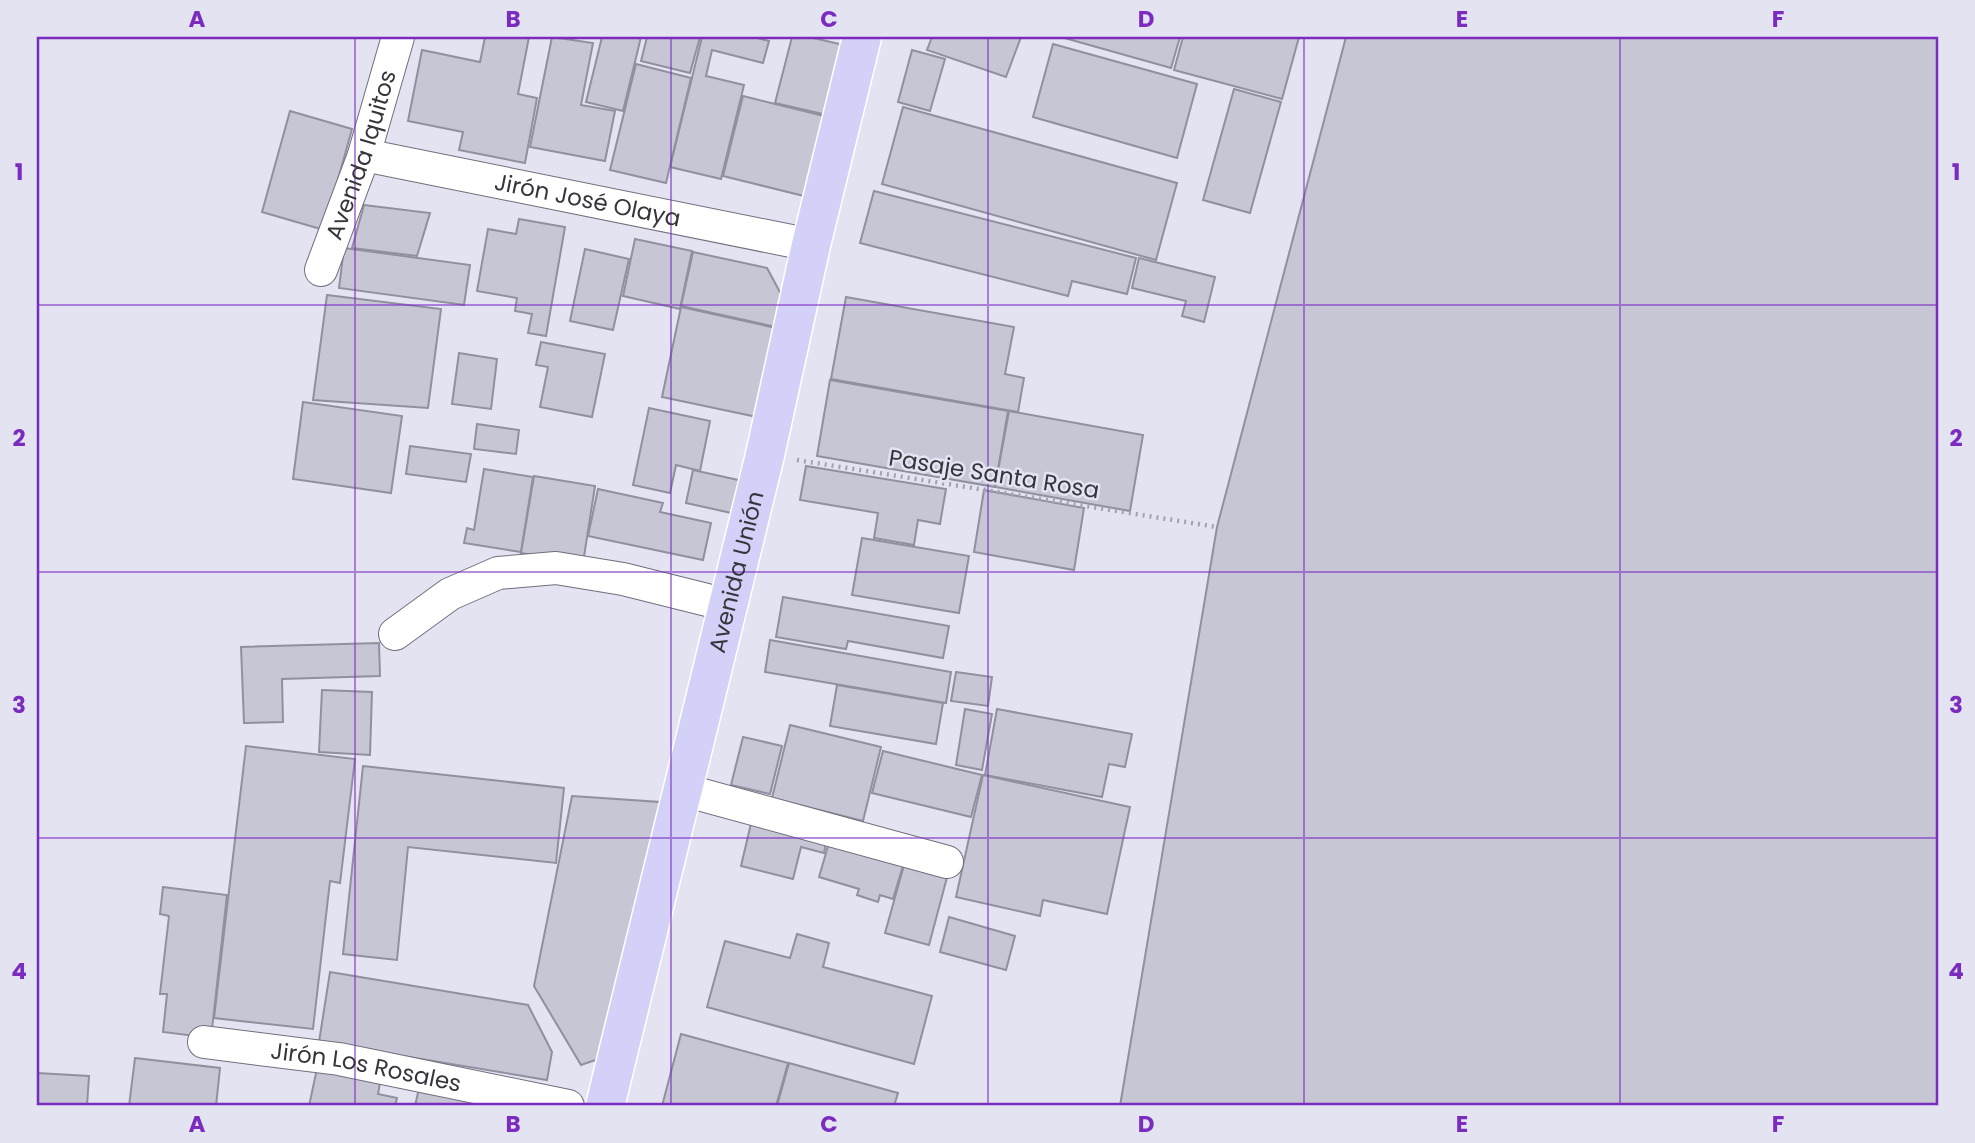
<svg xmlns="http://www.w3.org/2000/svg" width="1975" height="1143" viewBox="0 0 1975 1143" font-family="Poppins,sans-serif">
<style>
.building{fill:#c6c6d5;stroke:#90909f;stroke-width:2}
.lines{fill:none;stroke-linecap:round;stroke-linejoin:round}
.minor-casing{stroke:#6f6f7d;stroke-width:34}
.major-casing{stroke:#fff;stroke-width:41}
.path{stroke:#a2a2ae;stroke-width:4.5;stroke-dasharray:2 5;stroke-linecap:butt}
.minor{stroke:#fff;stroke-width:32}
.major{stroke:#d3d1f8;stroke-width:38}
.grid{fill:none;stroke:#7b2cbf;stroke-width:2;stroke-opacity:0.55}
.labels{text-anchor:middle;stroke-width:5;stroke-linejoin:round;paint-order:stroke}
.street-label{font-size:23px;fill:#35353c;stroke:#e3e3f2}
.neatline{fill:none;stroke:#7b2cbf;stroke-width:2.5}
.grid-label{font-size:23px;text-anchor:middle;font-weight:bold;fill:#7b2cbf}
</style>
<rect width="100%" height="100%" fill="#e3e3f2"/>
<!-- building -->
<g class="building">
<polygon points="485,37 529,37 518,94 537,98 525,163 459,150 463,132 408,121 422,50 480,62"/>
<polygon points="552,37 593,43 581,105 615,111 605,161 530,147"/>
<polygon points="602,37 641,37 623,111 586,102"/>
<polygon points="647,37 700,37 690,73 641,61"/>
<polygon points="702,37 753,37 769,41 763,63 712,50 706,76 744,85 721,179 670,167"/>
<polygon points="792,37 809,37 844,45 827,115 775,103"/>
<polygon points="932,37 1021,37 1006,77 927,50"/>
<polygon points="1061,37 1180,37 1171,68"/>
<polygon points="1183,37 1299,37 1282,99 1174,70"/>
<polygon points="1346,37 1938,37 1938,1106 1120,1106 1217,527"/>
<polygon points="1053,44 1197,84 1177,158 1033,117"/>
<polygon points="912,50 945,59 930,111 898,102"/>
<polygon points="636,64 691,78 666,183 610,170"/>
<polygon points="1234,89 1281,102 1250,213 1203,200"/>
<polygon points="743,96 828,117 808,197 723,176"/>
<polygon points="903,107 1177,183 1156,260 882,184"/>
<polygon points="290,111 352,129 324,230 262,212"/>
<polygon points="874,191 1136,258 1127,294 1072,281 1068,296 860,243"/>
<polygon points="364,205 430,213 417,256 352,248"/>
<polygon points="519,219 565,227 546,336 528,333 532,314 515,311 517,298 477,291 488,229 516,234"/>
<polygon points="635,239 692,251 680,309 623,296"/>
<polygon points="344,248 470,265 464,305 339,288"/>
<polygon points="585,249 629,259 613,330 570,321"/>
<polygon points="693,252 767,268 782,296 776,327 681,306"/>
<polygon points="1139,258 1215,277 1204,322 1182,316 1186,301 1132,288"/>
<polygon points="327,295 441,309 428,408 313,400"/>
<polygon points="846,297 1014,327 1005,374 1024,378 1018,412 831,379"/>
<polygon points="681,307 776,328 757,417 662,397"/>
<polygon points="541,342 605,354 592,417 540,407 548,367 536,365"/>
<polygon points="459,353 497,359 491,409 452,404"/>
<polygon points="830,380 1008,411 995,487 817,456"/>
<polygon points="303,402 402,416 391,493 293,479"/>
<polygon points="649,408 710,421 700,471 676,465 670,493 633,485"/>
<polygon points="1009,411 1143,435 1130,511 995,487"/>
<polygon points="477,424 519,430 516,454 474,449"/>
<polygon points="410,446 471,454 466,482 406,474"/>
<polygon points="806,466 946,489 940,524 918,520 914,545 874,538 878,513 800,500"/>
<polygon points="484,469 533,477 521,552 464,543 467,528 474,530"/>
<polygon points="693,470 743,481 736,514 686,503"/>
<polygon points="534,476 595,486 583,563 521,553"/>
<polygon points="598,489 663,503 660,512 711,523 703,560 588,536"/>
<polygon points="984,490 1084,508 1074,570 974,552"/>
<polygon points="862,538 969,556 959,613 852,595"/>
<polygon points="783,597 949,626 943,658 848,641 846,649 776,637"/>
<polygon points="770,640 951,672 946,703 765,672"/>
<polygon points="379,643 380,676 282,679 283,722 244,723 241,647"/>
<polygon points="956,672 992,677 988,706 951,701"/>
<polygon points="837,685 943,703 936,744 830,726"/>
<polygon points="322,690 372,692 370,755 319,752"/>
<polygon points="965,709 992,714 982,770 956,765"/>
<polygon points="997,709 1132,734 1125,767 1109,764 1102,797 985,775"/>
<polygon points="790,725 881,747 863,821 772,798"/>
<polygon points="743,737 782,746 770,794 731,785"/>
<polygon points="246,746 355,759 340,883 330,881 313,1029 214,1018"/>
<polygon points="883,751 982,775 971,817 872,793"/>
<polygon points="363,766 564,788 556,863 408,847 397,960 343,954"/>
<polygon points="983,775 1130,807 1107,914 1043,900 1040,916 956,897"/>
<polygon points="572,796 660,802 607,1056 581,1065 534,986"/>
<polygon points="753,815 828,833 824,853 801,847 793,879 741,866"/>
<polygon points="831,836 905,859 893,899 880,895 878,902 857,895 859,889 819,877"/>
<polygon points="906,858 949,870 929,945 885,933"/>
<polygon points="163,887 227,895 211,1038 163,1032 167,994 160,994 169,916 160,914"/>
<polygon points="949,917 1015,936 1006,970 940,952"/>
<polygon points="797,934 829,943 823,967 932,996 914,1064 707,1007 725,941 790,958"/>
<polygon points="330,972 528,1005 552,1052 547,1080 319,1042"/>
<polygon points="681,1034 788,1063 776,1106 662,1106"/>
<polygon points="135,1058 220,1068 216,1106 129,1106"/>
<polygon points="789,1063 898,1093 894,1106 777,1106"/>
<polygon points="318,1064 381,1077 378,1094 397,1098 395,1106 309,1106"/>
<polygon points="37,1073 89,1076 87,1106 37,1106"/>
<polygon points="420,1084 486,1098 485,1106 415,1106"/>
</g>
<g class="lines">
<!-- minor casing -->
<g class="minor-casing">
<g id="minor">
<path id="s1" d="M364,155l447,90"/>
<path id="s2" d="M321,270l43,-115 34,-118"/>
<polyline points="395,634 450,594 498,573 556,568 623,579 727,605"/>
<polyline points="684,790 947,862"/>
<path id="s3" d="M204,1042l135,17 229,47"/>
</g>
</g>
<!-- major casing -->
<g class="major-casing">
<g id="major">
<path id="s4" d="M605,1106l160,-651 46,-210 51,-208"/>
</g>
</g>
<!-- path -->
<polyline class="path" points="797,460 1217,527"/>
<!-- minor -->
<use href="#minor" class="minor"/>
<!-- major -->
<use href="#major" class="major"/>
</g>
<!-- grid -->
<path class="grid" d="M355,37v1069M671,37v1069M988,37v1069M1304,37v1069M1620,37v1069M37,305h1901M37,572h1901M37,838h1901"/>
<g class="labels">
<!-- street labels -->
<g class="street-label">
<text dy="8" stroke="none"><textPath href="#s2" startOffset="122">Avenida Iquitos</textPath></text>
<text dy="8" stroke="none"><textPath href="#s1" startOffset="228">Jirón José Olaya</textPath></text>
<text transform="translate(994 474) rotate(9)" y="8">Pasaje Santa Rosa</text>
<text dy="8" stroke="none"><textPath href="#s4" startOffset="550">Avenida Unión</textPath></text>
<text dy="8" stroke="none"><textPath href="#s3" startOffset="164">Jirón Los Rosales</textPath></text>
</g>
</g>
<!-- border -->
<rect width="1975" height="1143" fill="none" stroke="#e3e3f2" stroke-width="77"/>
<rect x="38" y="38" width="1899" height="1066" class="neatline"/>
<g class="grid-label">
<text x="197" y="27">A</text>
<text x="513" y="27">B</text>
<text x="829" y="27">C</text>
<text x="1146" y="27">D</text>
<text x="1462" y="27">E</text>
<text x="1778" y="27">F</text>
<text x="19" y="180">1</text>
<text x="1956" y="180">1</text>
<text x="19" y="446">2</text>
<text x="1956" y="446">2</text>
<text x="19" y="713">3</text>
<text x="1956" y="713">3</text>
<text x="19" y="979">4</text>
<text x="1956" y="979">4</text>
<text x="197" y="1132">A</text>
<text x="513" y="1132">B</text>
<text x="829" y="1132">C</text>
<text x="1146" y="1132">D</text>
<text x="1462" y="1132">E</text>
<text x="1778" y="1132">F</text>
</g>
</svg>
